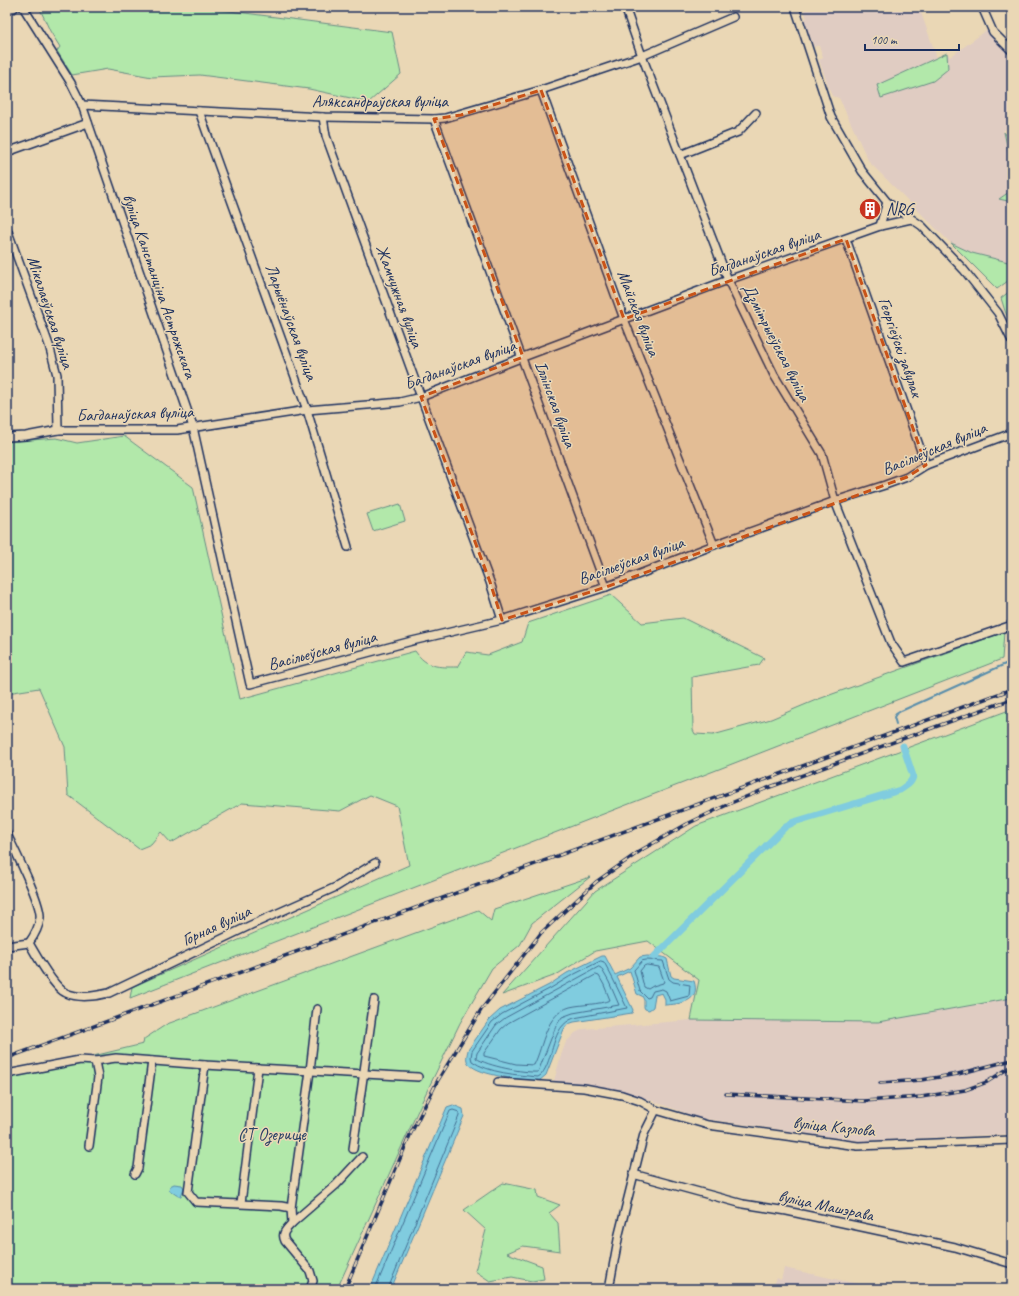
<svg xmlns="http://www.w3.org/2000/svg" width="1019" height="1296" viewBox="0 0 1019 1296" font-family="Caveat,sans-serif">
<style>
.built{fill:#e0ccc2}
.green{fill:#b2e8aa;stroke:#668c84}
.water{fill:#80ccdf;stroke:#588dab}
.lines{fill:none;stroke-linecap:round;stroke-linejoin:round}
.shore{stroke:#436e92;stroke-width:1}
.stream{stroke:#588dab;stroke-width:2}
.canal{stroke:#80ccdf;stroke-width:7}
.street-casing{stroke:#1b2f5e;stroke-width:10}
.secondary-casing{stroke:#1b2f5e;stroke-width:13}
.street{stroke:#ead7b5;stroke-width:7}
.secondary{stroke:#ead7b5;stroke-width:10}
.rail-casing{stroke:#1b2f5e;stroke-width:3.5}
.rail{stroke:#ead7b5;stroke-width:2;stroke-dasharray:6;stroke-linecap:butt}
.marked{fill:#c95318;fill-opacity:0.2;stroke:#c95318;stroke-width:3;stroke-dasharray:8 5;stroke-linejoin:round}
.labels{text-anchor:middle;stroke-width:3;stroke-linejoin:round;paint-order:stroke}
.street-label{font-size:17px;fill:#1b2f5e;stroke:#ead7b5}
.poi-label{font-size:17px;fill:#1b2f5e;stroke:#ead7b5;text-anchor:start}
.park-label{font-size:17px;fill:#2a4266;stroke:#ead7b5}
</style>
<rect width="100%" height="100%" fill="#ead7b5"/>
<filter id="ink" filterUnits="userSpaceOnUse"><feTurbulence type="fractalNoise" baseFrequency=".025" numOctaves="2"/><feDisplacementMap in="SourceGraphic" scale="8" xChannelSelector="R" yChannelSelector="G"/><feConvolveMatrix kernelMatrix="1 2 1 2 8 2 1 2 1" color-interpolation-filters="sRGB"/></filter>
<g filter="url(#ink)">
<!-- built -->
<g class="built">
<polygon points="803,7 919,7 937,58 947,53 950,57 987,30 1012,55 1012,124 1003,131 1012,142 1012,297 1007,282 997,289 869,162 839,98 832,96 819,60 823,58 819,45 814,47 804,19 807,18"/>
<polygon points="1012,998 1012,1134 859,1141 699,1118 628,1092 554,1081 561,1055 566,1042 575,1033 583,1029 691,1020 878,1022"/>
<polygon points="784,1268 881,1289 772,1289 777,1278 781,1280"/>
</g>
<!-- green -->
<g class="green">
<polygon points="45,7 198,7 392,32 401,74 369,102 309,89 200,75 152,77 108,69 72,75 57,51 60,47 50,31 40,9"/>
<polygon points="947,53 948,69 933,81 881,98 877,85"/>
<polygon points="1004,132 1012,142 1012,167"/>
<polygon points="1012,190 1012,202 999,199"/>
<polygon points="951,243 972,253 1012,263 1012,278 997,289"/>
<polygon points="1010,291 1012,297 1012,326 1005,311 1001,298"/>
<path d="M124,436l69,51 47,212 175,-48c12,17 23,16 42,16l9,-15 22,3 34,-13 6,-19 83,-28 31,28 41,-5 81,40 -5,7 -67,12 1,53 2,4 18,1 58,-16 45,-19 188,-68 -2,27 -872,339 2,-11 277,-122 -12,-59 -27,-11 -30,16 -98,-8 -71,40 -10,-11 -10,12 -12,5 -71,-54 -3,-48 -26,-59 -32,5v-251l49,-4 21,5z"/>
<polygon points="400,504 405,521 373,531 367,514"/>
<polygon points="1012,709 1012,933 1008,943 1012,945 1012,998 878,1022 691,1020 699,980 648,941 595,951 556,975 502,995 595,891 696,826"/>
<polygon points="590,877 532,923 520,945 492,968 460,1023 425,1095 337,1289 7,1289 7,1077 50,1068 85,1064 89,1057 143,1044 144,1039 167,1024 478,910 491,921 494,909"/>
<polygon points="503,1183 537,1190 538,1197 560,1205 549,1213 558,1223 560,1251 523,1246 507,1253 542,1266 544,1279 532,1281 512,1277 490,1281 475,1271 486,1230 464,1210"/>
</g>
<!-- water -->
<g class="water">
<path d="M602,956h3l10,19 15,-7 10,-11 7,-1 16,1 4,2 4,17 3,2 20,3c7,21 -14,23 -29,24v-6l-3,-6 -7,2 -2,12 -4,3 -4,-1 -1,-2v-7l-2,-4 -5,-2 -7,-23 -13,6 16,33 -1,3 -58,9 -6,2 -4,5 -18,46 -7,6c-16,-1 -59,-5 -70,-17 -4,-4 -2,-9 -1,-14l21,-30 11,-10 49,-25 18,-12z"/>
<polygon points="453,1105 463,1109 464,1116 391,1289 370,1289 447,1107"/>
<polygon points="174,1184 182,1185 184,1188 181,1196 178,1196 169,1190 170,1186"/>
</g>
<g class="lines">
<!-- shore -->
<g class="shore">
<polygon points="647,960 663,961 669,979 673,982 690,985 689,996 670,1001 666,991 662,989 653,991 650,997 647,998 640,991 634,970 642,961"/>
<path d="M601,961l3,1 9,17 14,29 -53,10c-24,9 -19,40 -33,57l-3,2c-20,-2 -50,-4 -66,-16l-1,-4 1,-6 20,-29 10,-8 49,-26 18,-11z"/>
<polygon points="647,965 659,967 664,981 663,983 653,986 648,989 644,987 640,971 644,966"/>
<path d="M599,967l2,1 8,14 10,23 -46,8 -11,4 -6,9 -18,46c-14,1 -51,-6 -62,-14l1,-5 19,-28 9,-7z"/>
<path d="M596,975l3,1 5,9 6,15c-12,5 -27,4 -40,7 -25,7 -26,38 -36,58l-18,-1 -32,-8v-3l17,-24 7,-6z"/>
<polyline points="375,1289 450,1111 453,1110 459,1112 459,1116 388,1289"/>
</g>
<!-- stream -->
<polyline class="stream" points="896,724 894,717 896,714 901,711 1012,661"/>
<!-- canal -->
<path class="canal" d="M654,957l132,-131 8,-4 106,-32c6,-4 12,-7 13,-14l-10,-30"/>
<!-- street casing -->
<g class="street-casing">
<g id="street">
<polyline points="23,7 71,83 82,105 193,427 250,684 412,641 502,620 606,587 714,545 835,501 885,485 907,477 926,465 1012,433"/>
<polyline points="625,7 642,56 728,280 774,375 822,454 835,501 891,643 904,662 1012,625"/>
<polyline points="795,7 831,117 862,171 887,202 922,226 964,270 998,313 1012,341"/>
<polyline points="982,7 993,32 1012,51"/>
<polyline points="541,90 624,319 714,545"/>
<polyline points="82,105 323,117 434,119 445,118 541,90 642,56 733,17"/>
<polyline points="199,111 307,410 348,547"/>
<polyline points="323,117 326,136 421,397 490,582 502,620"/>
<polyline points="434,119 606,587"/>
<polyline points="7,152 88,123"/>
<polyline points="680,155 738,132 756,113"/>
<polyline points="880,226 887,202"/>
<polyline points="7,229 49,345 57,375 58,430"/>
<polyline points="846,239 926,465"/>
<polyline points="7,437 26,436 58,430 177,430 307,410 379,404 400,402 421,397 523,357 728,280 880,226 911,219"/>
<path d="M7,834c7,15 35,70 33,84 -1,9 -6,18 -11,25"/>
<path d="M29,943c7,12 25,45 37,50 14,6 29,3 43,0l142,-68 85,-38 39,-24"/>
<polyline points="7,946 29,943"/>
<polyline points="205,1065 188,1192 196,1202 281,1206 291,1208"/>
<polyline points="7,1074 80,1060 95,1061 116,1058 205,1065 418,1077"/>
<polyline points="498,1082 584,1088 622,1095 640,1101 656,1110 708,1125 858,1146 1012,1140"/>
<polyline points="89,1146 98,1077 95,1061"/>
<polyline points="353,1149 374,1000"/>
<polyline points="135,1174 138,1168 152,1061"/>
<polyline points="633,1174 743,1204 787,1211 955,1247 1012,1264"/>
<polyline points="241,1203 258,1068"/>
<polyline points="292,1223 336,1185 362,1157"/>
<path d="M310,1289l3,-8 -3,-10 -25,-30c-4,-8 1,-11 7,-18l-1,-15 19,-137 7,-62"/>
<polyline points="609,1289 619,1234 644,1134 656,1110"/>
</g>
</g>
<!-- secondary casing -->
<g class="secondary-casing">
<polyline id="secondary" points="7,9 13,7"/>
</g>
<!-- street -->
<use href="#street" class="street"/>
<!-- secondary -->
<use href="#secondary" class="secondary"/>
<!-- rail casing -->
<g class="rail-casing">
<g id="rail">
<polyline points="7,1058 1012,689"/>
<polyline points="880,1083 921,1080 958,1074 1012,1060"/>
<polyline points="726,1094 864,1101 921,1097 965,1090 987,1082 1012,1066"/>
<polyline points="345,1289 410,1135 438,1080 481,1010 541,933 596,882 643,849 687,824 731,803 770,787 1012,699"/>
</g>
</g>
<!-- rail -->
<use href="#rail" class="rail"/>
</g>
</g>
<!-- marked area -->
<path class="marked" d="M541,90l83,229 222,-80 80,226 -19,12 -301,110 -104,33 -12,-38 -69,-185 102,-40 -89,-238 27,-4z"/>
<!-- icons -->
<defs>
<g id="building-disc" transform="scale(1.15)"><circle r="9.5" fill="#c8321e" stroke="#ead7b5"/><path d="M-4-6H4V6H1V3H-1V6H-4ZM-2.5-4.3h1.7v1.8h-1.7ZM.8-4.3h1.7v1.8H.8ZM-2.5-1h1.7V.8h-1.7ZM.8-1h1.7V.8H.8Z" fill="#fff"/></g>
</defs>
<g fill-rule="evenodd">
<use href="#building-disc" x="870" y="209"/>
</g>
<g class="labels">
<!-- street labels -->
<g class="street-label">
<text x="380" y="107">Аляксандраўская вуліца</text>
<text transform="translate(764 252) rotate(-19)" y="6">Багданаўская вуліца</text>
<text transform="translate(160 286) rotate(71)" y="6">вуліца Канстанціна Астрожскага</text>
<text transform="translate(400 296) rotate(70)" y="6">Жамчужная вуліца</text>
<text transform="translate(51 312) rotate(72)" y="6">Мікалаеўская вуліца</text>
<text transform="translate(639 313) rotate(69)" y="6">Майская вуліца</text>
<text transform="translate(292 322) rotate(70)" y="6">Ларыёнаўская вуліца</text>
<text transform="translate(777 342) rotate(63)" y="6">Дзмітрыеўская вуліца</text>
<text transform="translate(901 347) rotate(71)" y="6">Георгіеўскі завулак</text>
<text transform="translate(460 364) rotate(-20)" y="6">Багданаўская вуліца</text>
<text transform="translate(556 404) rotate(70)" y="6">Іллінская вуліца</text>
<text transform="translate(135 413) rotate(-2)" y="6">Багданаўская вуліца</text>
<text transform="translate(934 448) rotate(-23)" y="6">Васільеўская вуліца</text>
<text transform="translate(631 560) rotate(-20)" y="6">Васільеўская вуліца</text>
<text transform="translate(322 650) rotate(-15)" y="6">Васільеўская вуліца</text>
<text transform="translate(216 925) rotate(-25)" y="6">Горная вуліца</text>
<text transform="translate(834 1126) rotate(6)" y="6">вуліца Казлова</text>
<text transform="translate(826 1205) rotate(12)" y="6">вуліца Машэрава</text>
</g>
<!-- poi labels -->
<g class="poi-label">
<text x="886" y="215">NRG</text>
</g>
<!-- park labels -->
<g class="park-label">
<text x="272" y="1140">СТ Озерище</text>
</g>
</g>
<!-- margin -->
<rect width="1019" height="1296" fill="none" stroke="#ead7b5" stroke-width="24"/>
<rect x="12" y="12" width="995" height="1272" fill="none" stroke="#1b2f5e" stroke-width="1.5" filter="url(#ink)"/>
<!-- scale -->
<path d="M865 44v6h94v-6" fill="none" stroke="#1b2f5e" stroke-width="2"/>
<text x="871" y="44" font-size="12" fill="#1b2f5e" stroke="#ead7b5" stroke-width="3" paint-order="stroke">100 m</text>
</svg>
